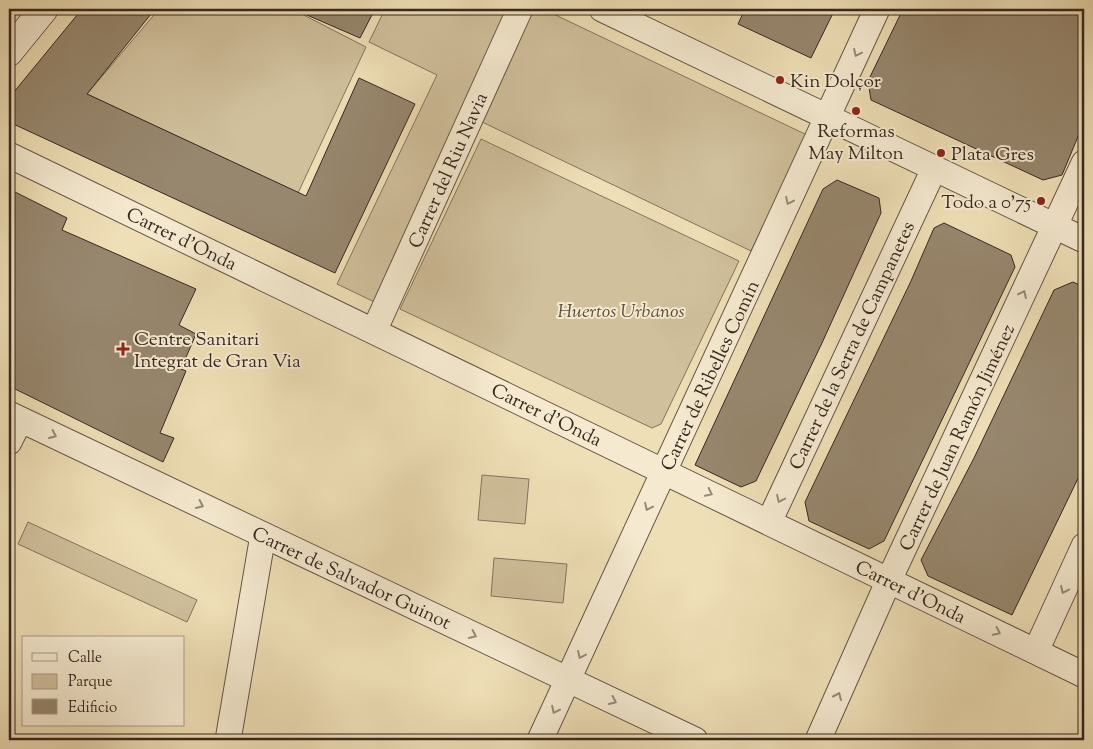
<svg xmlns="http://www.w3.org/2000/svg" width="1093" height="749" viewBox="0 0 1093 749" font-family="'Sorts Mill Goudy',serif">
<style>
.green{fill:#d0c09c;stroke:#84745e}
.building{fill:#97876e;stroke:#372820}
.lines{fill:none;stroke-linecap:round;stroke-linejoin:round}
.street-casing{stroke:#655646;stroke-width:27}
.secondary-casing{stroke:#372820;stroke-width:29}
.street{stroke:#f5ead0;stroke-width:25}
.secondary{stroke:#f5ead0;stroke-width:28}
.oneway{stroke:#968978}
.poi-dot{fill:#8f2418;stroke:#f5ead0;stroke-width:2}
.labels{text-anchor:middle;stroke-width:4;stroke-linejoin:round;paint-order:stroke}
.poi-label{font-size:19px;fill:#372820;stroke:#f5ead0;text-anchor:start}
.street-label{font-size:19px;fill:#372820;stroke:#f5ead0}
.park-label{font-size:19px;font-style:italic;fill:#5d4e3f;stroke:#f5ead0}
</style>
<rect width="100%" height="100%" fill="#efdfb6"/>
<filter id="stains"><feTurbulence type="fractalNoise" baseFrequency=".004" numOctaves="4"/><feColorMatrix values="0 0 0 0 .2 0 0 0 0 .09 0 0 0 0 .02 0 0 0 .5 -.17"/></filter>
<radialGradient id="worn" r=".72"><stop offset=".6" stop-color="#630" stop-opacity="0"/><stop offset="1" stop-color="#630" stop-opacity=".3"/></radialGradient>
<!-- green -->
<g class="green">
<polygon points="159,9 292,9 366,47 298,193 87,94"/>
<polygon points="385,9 543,9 807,135 751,251 480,121 389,309 337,284 437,75 369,42"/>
<polygon points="481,139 739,261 661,424 652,428 400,309"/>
<polygon points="482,475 529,479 525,524 478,520"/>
<polygon points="28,522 197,600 187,622 18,544"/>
<polygon points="494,558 567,564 563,603 491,596"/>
</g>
<!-- building -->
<g class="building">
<polygon points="82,9 155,9 87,94 306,196 359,78 415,104 335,273 9,122 9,98"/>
<polygon points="293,9 375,9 360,38"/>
<polygon points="745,9 835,9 811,58 738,24"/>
<polygon points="903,9 1084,9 1084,122 1062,175 1043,180 871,100 868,81"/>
<polygon points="837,180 879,198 881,213 822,343 756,481 741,487 695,465 823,189"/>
<polygon points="9,189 67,218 62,230 196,289 179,325 196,334 181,369 186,371 160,433 174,438 163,462 9,386"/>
<polygon points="944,223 1011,255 1015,267 884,541 869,549 809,521 805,502 911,281 934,228"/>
<polygon points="1073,282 1084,287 1084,466 1012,615 928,576 921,560 974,458 1054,290"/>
</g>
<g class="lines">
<!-- street casing -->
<g class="street-casing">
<g id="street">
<polyline points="602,9 1084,240"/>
<polyline points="9,155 1084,675"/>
<polyline points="374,331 520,9"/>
<polyline points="9,414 695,740"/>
<polyline points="9,442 20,420"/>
<polyline points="769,522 934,169"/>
<polyline points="1036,651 1084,546"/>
<polyline points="228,740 263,535"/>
<polyline points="540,740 877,9"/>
<polyline points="818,740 889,580 1084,163"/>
</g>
</g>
<!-- secondary casing -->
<g class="secondary-casing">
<polyline id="secondary" points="9,52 44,9"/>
</g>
<!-- street -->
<use href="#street" class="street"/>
<!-- secondary -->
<use href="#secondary" class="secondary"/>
</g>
<!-- one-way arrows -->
<defs><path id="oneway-chevron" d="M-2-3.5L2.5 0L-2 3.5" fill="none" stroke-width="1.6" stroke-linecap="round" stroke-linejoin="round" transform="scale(1.25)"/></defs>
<g class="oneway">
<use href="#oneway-chevron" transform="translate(857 53) rotate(115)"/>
<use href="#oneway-chevron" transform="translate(789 201) rotate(115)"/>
<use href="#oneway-chevron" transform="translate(1023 294) rotate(-65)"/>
<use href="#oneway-chevron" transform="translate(53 435) rotate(25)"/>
<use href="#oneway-chevron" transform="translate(709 493) rotate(26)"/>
<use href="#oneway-chevron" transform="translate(780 499) rotate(115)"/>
<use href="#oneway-chevron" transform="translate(200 505) rotate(25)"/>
<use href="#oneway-chevron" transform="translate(648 507) rotate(115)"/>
<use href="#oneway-chevron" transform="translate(1064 590) rotate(115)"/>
<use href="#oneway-chevron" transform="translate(997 632) rotate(26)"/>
<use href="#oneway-chevron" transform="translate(473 635) rotate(25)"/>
<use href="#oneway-chevron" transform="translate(581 655) rotate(115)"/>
<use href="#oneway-chevron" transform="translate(838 696) rotate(-66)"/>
<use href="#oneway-chevron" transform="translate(613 701) rotate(25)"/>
<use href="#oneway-chevron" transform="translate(555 710) rotate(116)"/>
</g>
<!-- markers -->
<g class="poi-dot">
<circle cx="780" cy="80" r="5"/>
<circle cx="856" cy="111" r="5"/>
<circle cx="941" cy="153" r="5"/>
<circle cx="1041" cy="201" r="5"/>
<path d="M120.5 341.5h5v5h5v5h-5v5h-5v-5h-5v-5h5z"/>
</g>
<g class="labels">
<!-- poi labels -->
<g class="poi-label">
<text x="790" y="87">Kin Dolçor</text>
<text x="856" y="137" text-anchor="middle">Reformas<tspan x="856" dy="22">May Milton</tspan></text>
<text x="951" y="160">Plata Gres</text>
<text x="1031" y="208" text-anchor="end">Todo a 0'75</text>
<text x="134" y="345">Centre Sanitari<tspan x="134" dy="22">Integrat de Gran Via</tspan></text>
</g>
<!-- street labels -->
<g class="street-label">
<text transform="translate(447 170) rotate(-66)" y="7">Carrer del Riu Navia</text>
<text transform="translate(182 238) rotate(26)" y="7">Carrer d'Onda</text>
<text transform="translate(851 345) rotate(-65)" y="7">Carrer de la Serra de Campanetes</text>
<text transform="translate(709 375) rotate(-65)" y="7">Carrer de Ribelles Comín</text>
<text transform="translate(547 414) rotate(26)" y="7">Carrer d'Onda</text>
<text transform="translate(956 437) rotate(-65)" y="7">Carrer de Juan Ramón Jiménez</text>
<text transform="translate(352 577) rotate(25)" y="7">Carrer de Salvador Guinot</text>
<text transform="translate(911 591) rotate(26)" y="7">Carrer d'Onda</text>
</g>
<!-- park labels -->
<g class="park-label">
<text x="621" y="317">Huertos Urbanos</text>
</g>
</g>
<!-- margin -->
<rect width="1093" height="749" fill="none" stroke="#efdfb6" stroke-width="30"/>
<rect x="10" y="10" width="1073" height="729" fill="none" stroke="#372820" stroke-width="2.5"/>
<rect x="15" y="15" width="1063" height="719" fill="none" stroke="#372820"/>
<!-- legend -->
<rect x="22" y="636" width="162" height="90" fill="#f5ead0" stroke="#a99c8a"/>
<rect x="32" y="653" width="25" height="8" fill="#f5ead0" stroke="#a99c8a"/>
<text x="68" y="662" font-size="15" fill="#372820">Calle</text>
<rect x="32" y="674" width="25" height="15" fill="#d0c09c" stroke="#a99c8a"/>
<text x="68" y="686" font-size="15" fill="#372820">Parque</text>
<rect x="32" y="699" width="25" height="15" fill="#97876e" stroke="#a99c8a"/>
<text x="68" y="712" font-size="15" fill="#372820">Edificio</text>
<rect width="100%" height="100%" filter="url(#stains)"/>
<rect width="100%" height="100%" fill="url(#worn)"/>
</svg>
